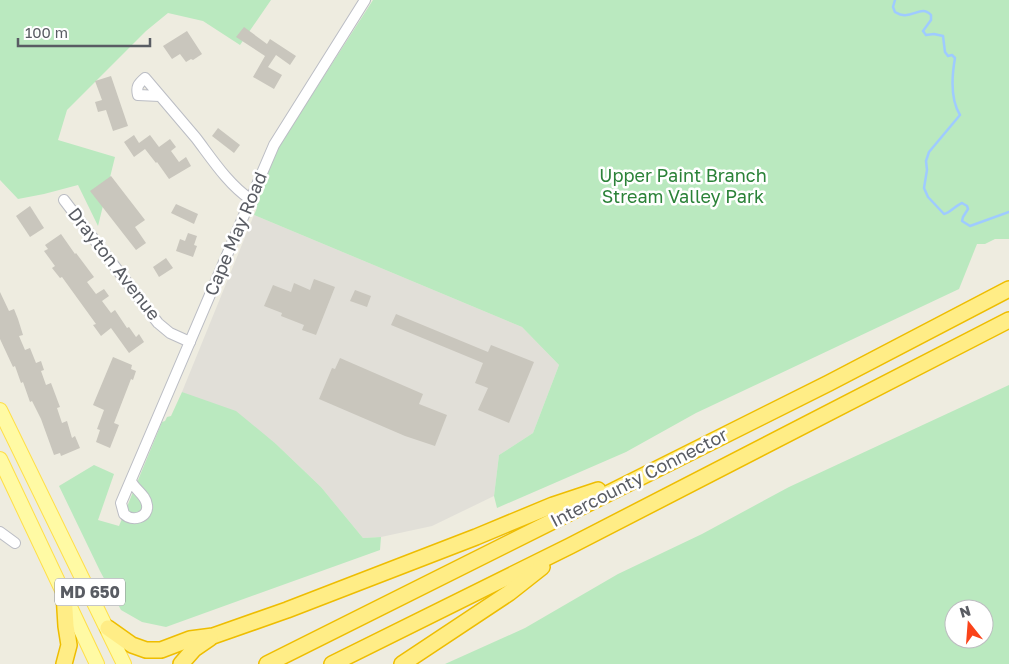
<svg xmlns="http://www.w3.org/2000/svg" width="1009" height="664" viewBox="0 0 1009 664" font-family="'Golos Text',sans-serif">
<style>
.industrial{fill:#e1dfd8}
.green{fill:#bae9bf;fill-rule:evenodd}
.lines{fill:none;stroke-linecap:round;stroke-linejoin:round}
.stream{stroke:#9fcbff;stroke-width:2.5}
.building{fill:#c9c6bd}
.minor-casing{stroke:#bbbdc4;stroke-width:12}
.major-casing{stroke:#ffdf48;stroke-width:16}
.highway-casing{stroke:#eebd00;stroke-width:18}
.minor{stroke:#fff;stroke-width:10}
.major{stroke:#fffaa4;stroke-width:14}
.highway{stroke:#ffed86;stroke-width:15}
.labels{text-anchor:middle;stroke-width:5;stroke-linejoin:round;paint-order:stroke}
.shield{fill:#fff;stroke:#8b8d92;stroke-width:1}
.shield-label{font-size:16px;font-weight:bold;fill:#595c63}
.park-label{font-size:18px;fill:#2b8238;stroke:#fff}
.street-label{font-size:18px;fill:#595c63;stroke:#fff}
</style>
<rect width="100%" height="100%" fill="#eeece0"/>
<!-- industrial -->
<polygon class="industrial" points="254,215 522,327 559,365 533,433 499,455 494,496 432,526 381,537 363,538 321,487 276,444 182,392"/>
<!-- green -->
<g class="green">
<polygon points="0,0 271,0 240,45 203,21 168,13 146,31 67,110 58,140 115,157 98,226 78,185 44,194 18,199 0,180"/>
<polygon points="373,0 1009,0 1009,239 995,239 985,244 977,244 959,289 696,413 626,452 497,508 494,496 499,455 533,433 559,365 522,327 254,215 257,208 253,205 279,146"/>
<path d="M1009,385v279h-564l80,-36 93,-54 84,-40 87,-47zM954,609h30v30h-30z"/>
<polygon points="182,392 236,411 276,444 321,487 363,538 381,537 380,550 166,627 142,622 121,610 100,571 59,486 94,465 114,474 98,520 119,526 162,422 165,421 167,417 171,416"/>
</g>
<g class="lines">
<!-- stream -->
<path class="stream" d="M895,0l-2,7 2,5c2,1 5,3 8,3 11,2 19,-10 28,0v5l-8,11 3,4 8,-1 9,2 2,16 3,4 4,-1 3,3c-3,17 -5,41 5,57l-31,37 -3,9 1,9 -3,18 4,9 16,17c6,-1 11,-8 18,-11l5,3 1,3 -5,8 -1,4 8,5 39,-14"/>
</g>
<!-- building -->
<g class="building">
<polygon points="244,27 267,44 270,39 296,56 290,65 276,55 268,67 282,75 274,89 253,77 265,56 236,37"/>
<polygon points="187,31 202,54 193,60 191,59 186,62 180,54 172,59 163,46"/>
<polygon points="111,76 128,126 113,131 106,110 98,112 95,102 102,100 95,81"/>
<polygon points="218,128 240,145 234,153 212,136"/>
<polygon points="134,135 139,143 150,135 159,147 170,139 176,147 171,151 179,162 186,157 191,166 169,179 157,162 156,163 145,149 134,157 124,142"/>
<polygon points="111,176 145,220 135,227 146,243 136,250 90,191"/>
<polygon points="176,204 198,214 194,224 171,213"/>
<polygon points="30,206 44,228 30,237 16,216"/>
<polygon points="188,233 197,236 194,245 197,246 193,257 176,251 180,239 185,241"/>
<polygon points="61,234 75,254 76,253 94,277 87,282 96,294 104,289 109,296 102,301 111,313 115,310 127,328 129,327 136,337 139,334 144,342 129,353 111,328 101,336 93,325 96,324 62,277 60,278 52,268 55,266 44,251 48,249 45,245"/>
<polygon points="166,258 173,268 159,277 153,267"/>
<polygon points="314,279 335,287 316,335 302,330 304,325 281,316 282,313 264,306 273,285 291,292 294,283 310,290"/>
<polygon points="355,290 371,296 367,307 350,301"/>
<polygon points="0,292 9,311 14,309 18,319 23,335 19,336 25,350 30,348 36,363 41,361 44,370 41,371 46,385 51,383 60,407 57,408 62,423 67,421 72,438 75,436 80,448 61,456 60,453 54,455 41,419 32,401 30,402 23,382 21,383 15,366 13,367 0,339"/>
<polygon points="396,314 488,352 491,345 534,362 509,423 478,410 488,388 475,383 483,363 391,325"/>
<polygon points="113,357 132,365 131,369 136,371 133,380 131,379 114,423 119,425 110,448 96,442 100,430 97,429 104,410 93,405"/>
<polygon points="340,358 423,394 419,404 447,415 435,446 405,436 319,399 332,368 335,369"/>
</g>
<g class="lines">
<!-- minor casing -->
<g class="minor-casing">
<g id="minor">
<path d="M160,96l-22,-1c-2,-8 0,-11 7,-17 17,20 34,40 51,60 16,21 32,46 54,61"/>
<polyline points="64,200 158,323 170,333 190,342"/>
<path d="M131,481c4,9 15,14 16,24 2,13 -15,17 -23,9l-3,-11 153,-358 91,-145"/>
<polyline points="0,532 15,543"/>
</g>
</g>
<!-- major casing -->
<g class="major-casing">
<g id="major">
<polyline points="0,410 124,664"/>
<polyline points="0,459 97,664"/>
</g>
</g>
<!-- highway casing -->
<g class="highway-casing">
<g id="highway">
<polyline points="108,628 132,645 146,650 161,650 190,639 213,636 287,610 476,537 553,505 598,490"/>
<polyline points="64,664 69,645 66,626 64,593"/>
<polyline points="181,664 194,649 210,638"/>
<polyline points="267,664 829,383 1009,289"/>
<polyline points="332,664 570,546 1009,320"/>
<polyline points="402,664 509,593 542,567"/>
</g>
</g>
<!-- minor -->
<use href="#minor" class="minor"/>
<!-- major -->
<use href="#major" class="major"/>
<!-- highway -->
<use href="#highway" class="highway"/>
</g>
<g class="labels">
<!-- shield labels -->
<rect class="shield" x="55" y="578.5" width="70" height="27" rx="4"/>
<g class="shield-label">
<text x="90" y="598">MD 650</text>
</g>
<!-- park labels -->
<g class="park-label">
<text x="683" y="182">Upper Paint Branch<tspan x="683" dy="21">Stream Valley Park</tspan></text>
</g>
<!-- street labels -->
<g class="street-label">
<text transform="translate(236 234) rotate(-67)" y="6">Cape May Road</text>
<text transform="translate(114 264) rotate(52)" y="6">Drayton Avenue</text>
<text transform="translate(639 478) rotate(-27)" y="6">Intercounty Connector</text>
</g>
</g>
<!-- north arrow -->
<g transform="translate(969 624) rotate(343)"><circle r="24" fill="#ffffff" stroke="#bdbec1"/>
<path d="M0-4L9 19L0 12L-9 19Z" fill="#fa431a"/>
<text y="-8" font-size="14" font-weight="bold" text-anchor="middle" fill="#595c63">N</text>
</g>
<!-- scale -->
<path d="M18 38v8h132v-8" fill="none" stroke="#595c63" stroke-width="2.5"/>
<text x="25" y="38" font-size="15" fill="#595c63" stroke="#ffffff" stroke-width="4" paint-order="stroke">100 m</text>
</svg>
